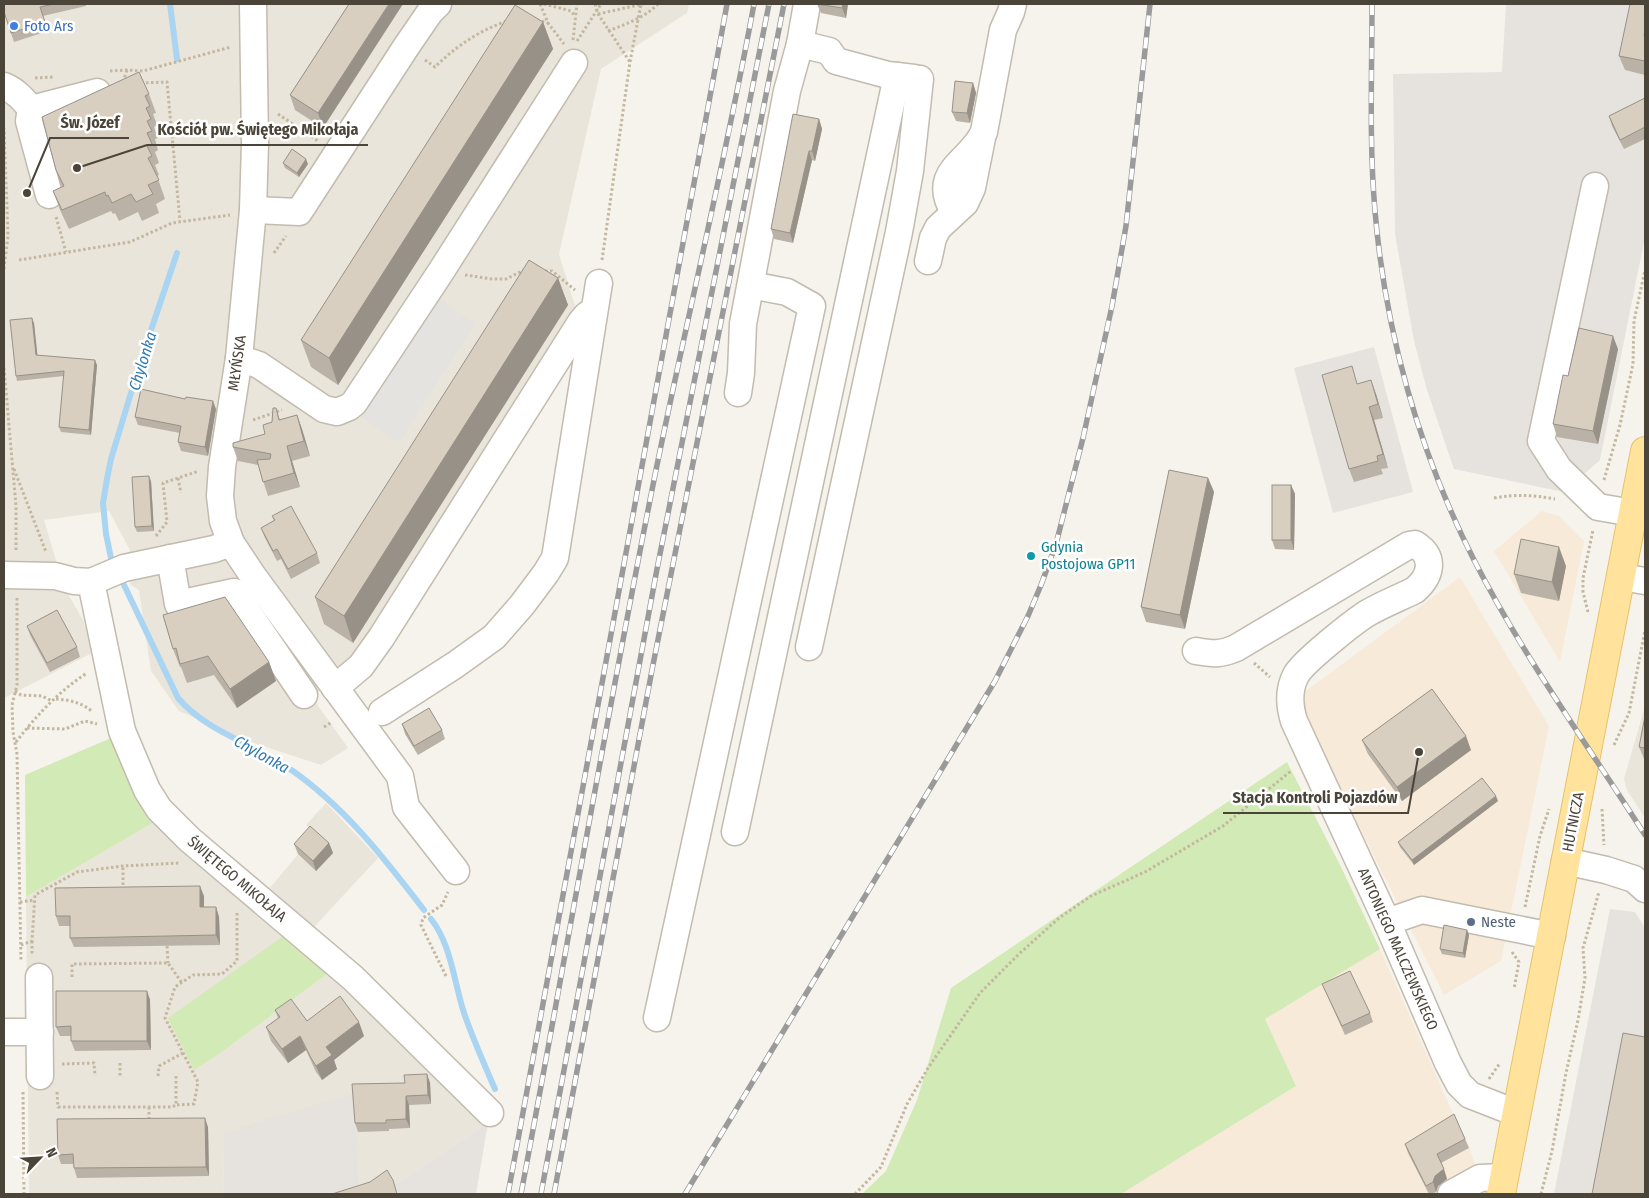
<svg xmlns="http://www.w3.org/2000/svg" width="1649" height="1198" viewBox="0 0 1649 1198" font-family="'Fira Sans Condensed',sans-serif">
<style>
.residential{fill:#eae5da}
.commercial{fill:#f7ead8}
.industrial{fill:#e6e2dd}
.green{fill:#d2eab5}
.parking{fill:#e5e3e0}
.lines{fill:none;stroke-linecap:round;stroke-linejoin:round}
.stream{stroke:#a9d4f2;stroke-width:6}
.minor-casing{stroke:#c2bbae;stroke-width:29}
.major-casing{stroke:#e6c16a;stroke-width:30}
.path{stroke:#c4b79f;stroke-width:3;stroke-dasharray:2.5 2.5;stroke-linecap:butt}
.minor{stroke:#fff;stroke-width:26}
.major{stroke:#ffe39c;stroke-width:28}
.rail-casing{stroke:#9a9a9a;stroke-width:5.5}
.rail{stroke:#fff;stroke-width:4;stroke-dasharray:11;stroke-linecap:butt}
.wall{fill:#bab2a6}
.shaded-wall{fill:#979187}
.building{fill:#d8cfc1;stroke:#979187}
.shop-dot{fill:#3f7fe0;stroke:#fff;stroke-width:2}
.culture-dot{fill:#0f9aa8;stroke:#fff;stroke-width:2}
.service-dot{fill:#5c6f8a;stroke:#fff;stroke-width:2}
.labels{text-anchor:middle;stroke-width:5;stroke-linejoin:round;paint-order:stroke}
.shop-label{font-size:15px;fill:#366cbe;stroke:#fff;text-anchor:start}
.street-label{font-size:15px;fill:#4b4439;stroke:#fff}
.culture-label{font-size:15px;fill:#0d838f;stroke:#fff;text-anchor:start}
.service-label{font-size:15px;fill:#4e5e75;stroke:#fff;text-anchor:start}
.water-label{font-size:16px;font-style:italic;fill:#2e7ab2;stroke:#fff}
.leader{fill:none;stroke:#4b4439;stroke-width:2}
.callout-dot{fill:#4b4439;stroke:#fff;stroke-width:2}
.callout-label{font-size:16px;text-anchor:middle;font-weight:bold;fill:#4b4439;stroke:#fff;stroke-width:5;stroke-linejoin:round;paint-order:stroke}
</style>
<rect width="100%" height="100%" fill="#f6f3ec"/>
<!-- residential -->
<g class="residential">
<polygon points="4,4 689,4 687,13 601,69 559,254 576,309 368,649 312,697 348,748 321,765 242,739 179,711 151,671 139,590 131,585 123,562 130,550 109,511 44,520 64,587 83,620 94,652 4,698"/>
<polygon points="1645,706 1645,818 1627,790 1624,779"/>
<polygon points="326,803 378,858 313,928 270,888 308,842 315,832 306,825"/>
<polygon points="156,821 289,932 194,1069 222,1052 331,971 488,1123 394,1185 360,1194 358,1159 223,1133 224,1194 29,1194 26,897"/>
</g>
<!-- commercial -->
<g class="commercial">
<polygon points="1542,511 1559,516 1584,541 1560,662 1494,551"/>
<polygon points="1460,577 1549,726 1501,961 1444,995 1295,699"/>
<polygon points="1380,949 1457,1123 1466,1139 1477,1169 1438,1194 1121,1194 1296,1086 1265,1019"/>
</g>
<!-- industrial -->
<g class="industrial">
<polygon points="1506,4 1645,4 1645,237 1600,460 1564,492 1454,469 1427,390 1414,341 1395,234 1393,74 1502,72"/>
<polygon points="1374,347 1413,492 1333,513 1294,368"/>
<polygon points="1610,909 1635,912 1645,928 1645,1194 1554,1194"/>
<polygon points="354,1093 360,1194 224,1194 223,1133"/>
<polygon points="488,1123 476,1194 379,1194 394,1185"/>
</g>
<!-- green -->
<g class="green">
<polygon points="111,738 156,821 26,897 25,775"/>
<polygon points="1287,762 1341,867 1380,949 1265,1019 1296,1086 1121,1194 862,1194 886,1171 917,1100 951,988"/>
<polygon points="289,932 331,971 222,1052 194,1070 168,1018"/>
</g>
<!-- parking -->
<polygon class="parking" points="432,294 476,323 399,442 356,414"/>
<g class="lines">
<!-- stream -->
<g class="stream">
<polyline points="170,4 177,59"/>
<polyline points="111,558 106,534 103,503 107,479 111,459 140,363 177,253"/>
<path d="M124,585l54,113c29,34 76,46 112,71 54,37 95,90 134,141"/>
<path d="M431,919c20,25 23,63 33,94 9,26 20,51 31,76"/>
</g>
<!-- minor casing -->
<g class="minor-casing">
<g id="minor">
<polyline points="253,4 255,143 253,210 239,358 222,467 220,496 223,521 231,543 253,576 400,776 406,807 456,871"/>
<polyline points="800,44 829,51 836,61 888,75 914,78"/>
<path d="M4,86c12,5 19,13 27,23"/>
<polyline points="31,109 29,121 49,195"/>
<polyline points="31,109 97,92"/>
<polyline points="1595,186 1541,441 1559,469 1598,507 1633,513"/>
<polyline points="253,210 299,212 406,47 430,12 438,4"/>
<path d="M954,212c-25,-41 17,-50 30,-80l19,-102 8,-18 2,-8"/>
<polyline points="928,261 933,238 938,228 965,203 972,188 982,138"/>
<polyline points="239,358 259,365 324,409 337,412 349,407 354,403 440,273 574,63"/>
<polyline points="738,393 741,373 743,324 787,91 800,44 807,4"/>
<polyline points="170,558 178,604 234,592 304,695"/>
<polyline points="4,575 55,576 74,581 91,582 124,568 214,549 231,543"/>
<polyline points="1621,577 1645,581"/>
<polyline points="91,582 122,731 147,790 159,809 189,839 353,978 490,1113"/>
<polyline points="809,647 899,232 910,171 920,79"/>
<path d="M1196,651c17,3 24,4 40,-3l173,-103 6,-1c21,13 16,32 0,46 -16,8 -34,15 -49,24 -15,10 -63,48 -70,61 -8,15 -7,30 -2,46l93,201 61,141 11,21 11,11 46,18"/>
<polyline points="335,688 361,666 381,638 581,322 587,315 593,311"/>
<polyline points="382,712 455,665 494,637 522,605 546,573 555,558 599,283"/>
<polyline points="735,832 897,76"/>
<polyline points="1565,861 1606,870 1634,879 1645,889"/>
<polyline points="1387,922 1422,910 1552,936"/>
<polyline points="39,977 40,1076"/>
<polyline points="657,1018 812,306 787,292 751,285"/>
<polyline points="4,1032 40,1032"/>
<polyline points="1451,1194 1480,1178 1504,1177"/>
</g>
</g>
<!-- major casing -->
<g class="major-casing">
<polyline id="major" points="1501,1194 1645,451"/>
</g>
<!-- path -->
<g class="path">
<polyline points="540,4 548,23 564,44"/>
<polyline points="544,4 571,11 575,16"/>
<polyline points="595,4 598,14 630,62"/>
<polyline points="598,14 643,4"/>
<polyline points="537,20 548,23"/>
<path d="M608,31c18,-7 36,-13 50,-27"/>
<polyline points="573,40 577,4"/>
<polyline points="577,41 601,4"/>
<path d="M425,60l10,7c20,-20 45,-37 72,-46"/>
<polyline points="110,71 127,70 143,71 231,47"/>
<polyline points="35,78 54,77"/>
<polyline points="123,82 127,70"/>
<polyline points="141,83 167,82 180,221"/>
<polyline points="278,114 318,141"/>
<polyline points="56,217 66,252"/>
<polyline points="274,253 286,236"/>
<polyline points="19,260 130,242 172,223 230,215"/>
<polyline points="602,260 630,62 641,4"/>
<polyline points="4,269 8,236 4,128"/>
<polyline points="545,271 552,271 575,290"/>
<polyline points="465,275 492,279 506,279 524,270"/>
<polyline points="4,368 16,506 16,552"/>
<polyline points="253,420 282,410"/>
<polyline points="14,469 46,552"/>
<polyline points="178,478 181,493"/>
<polyline points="1604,480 1620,425 1633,364 1634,321 1645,270"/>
<path d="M1494,498c23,-4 39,-3 61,1"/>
<polyline points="156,536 167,522 163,483 199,471"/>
<polyline points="17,598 17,685 12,705 13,732 17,754 21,961"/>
<polyline points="1588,612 1583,592 1583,578 1593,530"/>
<polyline points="1254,663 1270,677"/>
<polyline points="15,691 21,695 42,696 52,701"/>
<path d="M56,699c15,1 26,4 37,13"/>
<polyline points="324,727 332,722"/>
<polyline points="27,728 65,729 85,721 97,724"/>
<path d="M16,742c20,-26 43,-51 71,-69"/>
<polyline points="1614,745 1629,713 1645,630"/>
<polyline points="1602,809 1604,845"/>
<polyline points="123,890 123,866"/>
<polyline points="20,902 35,900"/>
<polyline points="1525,907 1540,836 1549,809"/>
<polyline points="32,941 32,955"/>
<polyline points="21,945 32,941 35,895 77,872 123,866 179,863"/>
<polyline points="167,946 168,963"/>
<polyline points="1512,952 1519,962 1514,989"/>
<polyline points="446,976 421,925 423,918 442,905 448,892"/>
<polyline points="72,977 72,964 168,963 182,983"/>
<polyline points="120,1063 120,1076"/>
<polyline points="62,1064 94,1063 95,1076"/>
<polyline points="158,1076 159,1066 183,1053"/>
<polyline points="176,1076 176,1105 194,1104 198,1082 165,1018 175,987 193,975 222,974 237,961 237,911"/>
<polyline points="1489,1079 1500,1063"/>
<polyline points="23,1092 24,1194"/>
<polyline points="57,1092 58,1107 172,1107 176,1105"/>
<polyline points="149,1107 149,1122"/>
<polyline points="855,1194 881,1167 907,1104 928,1068 980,993 1019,954 1059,918 1091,896 1145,872 1223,826 1291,771"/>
<polyline points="1541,1194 1552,1151 1566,1073 1578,1020 1585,978 1583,948 1599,892"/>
</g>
<!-- minor -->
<use href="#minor" class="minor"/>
<!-- major -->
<use href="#major" class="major"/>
<!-- rail casing -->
<g class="rail-casing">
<g id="rail">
<path d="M1372,4c0,69 -3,138 3,207 10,120 44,241 99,349 49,96 113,184 171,275"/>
<polyline points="508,1194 727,4"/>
<path d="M521,1194c45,-239 86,-480 134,-719 32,-157 70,-313 99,-471"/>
<polyline points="541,1194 657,569 769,4"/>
<polyline points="554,1194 652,670 784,4"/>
<polyline points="685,1194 995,681 1028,616 1041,585 1056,544 1083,438 1112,306 1126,226 1150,4"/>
</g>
</g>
<!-- rail -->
<use href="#rail" class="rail"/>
</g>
<!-- wall -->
<g class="wall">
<polygon points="4,4 86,4 86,6 43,16 48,31 14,42 4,12"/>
<polygon points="349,4 323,128 295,110 290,95"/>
<polygon points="817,4 848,4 846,18 821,13"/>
<polygon points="1645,4 1645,75 1625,70 1619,56"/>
<polygon points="543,22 553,49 338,385 311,367 301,340"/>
<polygon points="973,83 976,93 970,123 956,121 952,112"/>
<polygon points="149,94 156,113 153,114 157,125 154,127 158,138 155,139 158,150 155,152 159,163 155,165 159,175 157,176 165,199 156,204 159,213 142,221 138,212 119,221 115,213 113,214 111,211 69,229 60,210 53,191 62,187 56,170 42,117"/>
<polygon points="1645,98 1645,139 1624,149 1612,126 1609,116"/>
<polygon points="819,119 822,129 815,161 812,160 793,243 774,239 771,229"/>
<polygon points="283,163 308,164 299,177 285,168"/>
<polygon points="558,278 568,305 353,643 324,624 315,597"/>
<polygon points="34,323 37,355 97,365 91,435 61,432 59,427 64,376 17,381 16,376"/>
<polygon points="1618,349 1598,444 1557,437 1553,424 1568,376"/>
<polygon points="1358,384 1376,394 1383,418 1374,420 1388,468 1381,469 1383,474 1354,482 1349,469"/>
<polygon points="276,408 280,420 297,415 302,429 310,456 292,461 300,487 268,496 258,465 238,461 233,447 265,434 272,422"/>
<polygon points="216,409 208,456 181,451 178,442 180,433 138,425 135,417"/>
<polygon points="1208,478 1214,492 1185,629 1146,622 1141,607"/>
<polygon points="151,481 154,531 137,532 135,527"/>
<polygon points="1291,485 1295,494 1294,550 1275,549 1272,540"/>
<polygon points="272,516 317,553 320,563 291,579 281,559 277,561 265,538 261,528 274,521"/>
<polygon points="1566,566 1559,601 1521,593 1514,574"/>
<polygon points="163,615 269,662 276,681 237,708 214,675 187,683 181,667 180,667 173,649"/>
<polygon points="27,626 77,647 80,657 50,672 30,635"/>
<polygon points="1645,716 1645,761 1639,747"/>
<polygon points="402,724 442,730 445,739 418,755 405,734"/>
<polygon points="1362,740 1471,750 1402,801 1368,754"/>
<polygon points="1498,801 1414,865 1400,847 1398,842"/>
<polygon points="329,843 333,853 316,871 298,854 294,844"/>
<polygon points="204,896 204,907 216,907 219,917 220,945 74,947 70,938 70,926 59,926 56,916"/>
<polygon points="1467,930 1469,935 1465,958 1442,954 1440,949"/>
<polygon points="1322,984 1370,1013 1373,1022 1345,1035 1326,993"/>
<polygon points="147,991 150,1000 151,1050 75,1051 71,1041 71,1036 60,1036 56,1027"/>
<polygon points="275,1010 307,1021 364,1036 334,1060 337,1069 322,1080 316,1072 306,1050 288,1063 271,1041 266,1027 278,1018"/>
<polygon points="427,1074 430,1083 431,1104 409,1105 410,1128 389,1129 389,1131 358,1132 355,1123 405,1083"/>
<polygon points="208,1127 209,1176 77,1178 74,1168 74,1164 61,1164 58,1155"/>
<polygon points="1465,1139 1469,1148 1441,1163 1447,1179 1438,1186 1436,1192 1432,1194 1429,1194 1408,1153 1405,1144"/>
</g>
<!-- shaded-wall -->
<g class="shaded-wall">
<polygon points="389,4 403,4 323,128 318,113"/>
<polygon points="843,4 848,4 846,18 842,8"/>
<polygon points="543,22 553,49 338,385 329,358"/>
<polygon points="973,83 976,93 970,123 967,113"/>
<polygon points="819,119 822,129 815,161 812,151"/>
<polygon points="809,151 812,160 793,243 790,233"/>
<polygon points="306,159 308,164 299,177 297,173"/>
<polygon points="558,278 568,305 353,643 344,616"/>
<polygon points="32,318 34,323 38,360 36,355"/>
<polygon points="1613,336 1618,349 1598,444 1593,431"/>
<polygon points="95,360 97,365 91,435 89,430"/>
<polygon points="1371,380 1376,394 1383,418 1378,404"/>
<polygon points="213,401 216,409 208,456 205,447"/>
<polygon points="1369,407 1374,420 1388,468 1383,454"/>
<polygon points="297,415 302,429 310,456 304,441"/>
<polygon points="287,446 292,461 300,487 294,473"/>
<polygon points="149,476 151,481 154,531 152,526"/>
<polygon points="1208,478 1214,492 1185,629 1180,615"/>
<polygon points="1291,485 1295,494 1294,550 1291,540"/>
<polygon points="1559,547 1566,566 1559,601 1552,582"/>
<polygon points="269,662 276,681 237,708 230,689"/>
<polygon points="1466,736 1471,750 1402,801 1397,787"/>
<polygon points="1496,796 1498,801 1414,865 1412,860"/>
<polygon points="329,843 333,853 316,871 313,861"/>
<polygon points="200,886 204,896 204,917 200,907"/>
<polygon points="216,907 219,917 220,945 216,935"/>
<polygon points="1467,930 1469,935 1465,958 1463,953"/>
<polygon points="147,991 150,1000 151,1050 147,1041"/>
<polygon points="359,1022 364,1036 334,1060 337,1069 322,1080 316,1066 326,1047"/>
<polygon points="300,1036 306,1050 288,1063 282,1049"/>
<polygon points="427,1074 430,1083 431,1104 428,1095"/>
<polygon points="406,1096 409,1105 410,1128 406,1119"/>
<polygon points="205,1118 208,1127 209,1176 206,1167"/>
<polygon points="1444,1169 1447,1179 1438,1186 1436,1192 1433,1182 1435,1176"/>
</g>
<!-- building -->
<g class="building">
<polygon points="4,4 54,4 40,7 45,22 11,33 4,12"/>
<polygon points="349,4 389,4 318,113 290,95"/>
<polygon points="817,4 843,4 842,8"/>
<polygon points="1630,4 1645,4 1645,30 1644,36 1645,36 1645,61 1619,56"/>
<polygon points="515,5 543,22 329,358 301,340"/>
<polygon points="139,72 149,94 145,96 150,106 146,108 151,119 147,121 152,131 147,133 152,144 147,146 152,156 148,158 159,180 148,185 153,194 136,202 131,194 112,203 108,195 106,196 105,192 62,210 53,191 64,186 56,170 42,117"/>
<polygon points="955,81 973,83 967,113 952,112"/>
<polygon points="1645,98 1645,127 1620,140 1609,116"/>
<polygon points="793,114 819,119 812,151 809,151 790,233 771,229"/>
<polygon points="292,149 306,159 297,173 283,163"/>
<polygon points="529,260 558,278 344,616 315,597"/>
<polygon points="32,318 36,355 95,360 89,430 59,427 64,371 16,376 10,320"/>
<polygon points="1579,328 1613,336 1593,431 1553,424 1563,375 1568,376"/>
<polygon points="1352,366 1357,384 1371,380 1378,404 1369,407 1383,454 1377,456 1378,461 1349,469 1322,375"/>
<polygon points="141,389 185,399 186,397 213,401 205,447 178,442 181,426 135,417"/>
<polygon points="273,408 276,408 279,420 297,415 304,441 287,446 294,473 263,482 257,460 270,459 271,454 233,447 233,443 265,434 263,425 272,422"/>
<polygon points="1169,470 1208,478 1180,615 1141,607"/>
<polygon points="149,476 152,526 135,527 132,477"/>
<rect x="1272" y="485" width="19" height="55"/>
<polygon points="291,506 317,553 288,569 277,549 273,551 261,528 275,520 272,516"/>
<polygon points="1521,539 1559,547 1552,582 1514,574"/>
<polygon points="225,597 269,662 230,689 208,656 180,664 176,648 173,649 163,615"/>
<polygon points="57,610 77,647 47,663 27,626"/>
<polygon points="1432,689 1466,736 1397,787 1362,740"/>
<polygon points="429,708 442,730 414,746 402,724"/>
<polygon points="1645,716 1645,748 1639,747"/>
<polygon points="1482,778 1496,796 1412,860 1398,842"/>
<polygon points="310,826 329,843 313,861 294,844"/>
<polygon points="200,886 200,907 216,907 216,935 70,938 70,916 56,916 55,888"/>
<polygon points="1444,925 1467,930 1463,953 1440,949"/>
<polygon points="1350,971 1370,1013 1342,1026 1322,984"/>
<polygon points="56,991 147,991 147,1041 71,1041 71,1026 56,1027"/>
<polygon points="340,996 359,1022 326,1047 332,1055 316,1066 311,1058 300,1036 282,1049 266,1027 280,1017 275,1010 291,999 307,1021"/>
<polygon points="1623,1033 1645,1037 1645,1194 1592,1194"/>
<polygon points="427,1074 428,1095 406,1096 406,1119 386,1120 386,1123 355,1123 352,1084 405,1083 404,1075"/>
<polygon points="1454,1114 1465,1139 1437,1154 1444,1169 1435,1176 1433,1182 1426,1186 1405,1144"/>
<polygon points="205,1118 206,1167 74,1168 73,1154 58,1155 57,1119"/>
<polygon points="387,1170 393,1180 397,1194 332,1194 370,1182"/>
</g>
<!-- markers -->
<circle class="shop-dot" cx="14" cy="26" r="5"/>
<circle class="culture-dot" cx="1031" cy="556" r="5"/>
<circle class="service-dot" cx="1471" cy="922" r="5"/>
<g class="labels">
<!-- shop labels -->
<g class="shop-label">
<text x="24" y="31">Foto Ars</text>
</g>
<!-- street labels -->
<g class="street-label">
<text transform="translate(237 363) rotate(-82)" y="5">MŁYŃSKA</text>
<text transform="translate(1573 822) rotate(-79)" y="5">HUTNICZA</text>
<text transform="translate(237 879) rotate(40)" y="5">ŚWIĘTEGO MIKOŁAJA</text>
<text transform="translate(1398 949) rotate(66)" y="5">ANTONIEGO MALCZEWSKIEGO</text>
</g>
<!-- culture labels -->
<g class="culture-label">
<text x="1041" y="552">Gdynia<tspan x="1041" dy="17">Postojowa GP11</tspan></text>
</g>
<!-- service labels -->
<g class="service-label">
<text x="1481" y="927">Neste</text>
</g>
<!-- water labels -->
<g class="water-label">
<text transform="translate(142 361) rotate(-73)" y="6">Chylonka</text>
<text transform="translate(262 754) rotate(29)" y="6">Chylonka</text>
</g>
</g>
<!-- callouts -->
<path class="leader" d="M27 193L50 138H129M77 168L147 145H368M1419 752L1408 813H1223"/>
<g class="callout-dot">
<circle cx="27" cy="193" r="5"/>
<circle cx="77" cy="168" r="5"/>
<circle cx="1419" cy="752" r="5"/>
</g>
<g class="callout-label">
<text x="90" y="128">Św. Józef</text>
<text x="258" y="135">Kościół pw. Świętego Mikołaja</text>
<text x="1315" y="803">Stacja Kontroli Pojazdów</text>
</g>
<!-- border -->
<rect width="1649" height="1198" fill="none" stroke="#4b4439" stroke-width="10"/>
<!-- north arrow -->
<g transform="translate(40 1158) rotate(65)" stroke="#ffffff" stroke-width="4" paint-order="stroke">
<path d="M0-4L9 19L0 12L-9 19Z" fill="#4b4439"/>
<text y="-8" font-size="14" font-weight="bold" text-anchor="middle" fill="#4b4439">N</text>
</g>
</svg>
